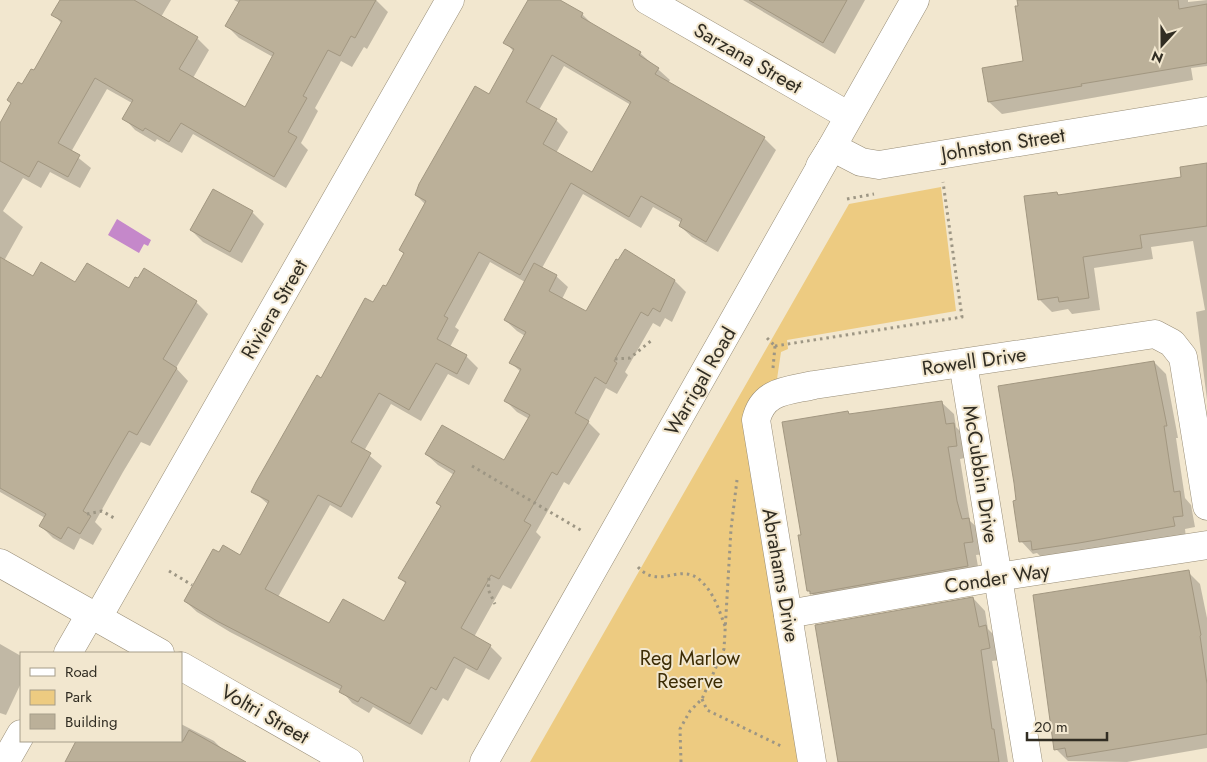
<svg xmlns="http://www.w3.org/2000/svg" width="1207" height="762" viewBox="0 0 1207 762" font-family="Jost,sans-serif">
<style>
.green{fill:#edcb81}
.water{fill:#c588ca}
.shadow{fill:#0003;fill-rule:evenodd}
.building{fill:#bbb099;stroke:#a29781;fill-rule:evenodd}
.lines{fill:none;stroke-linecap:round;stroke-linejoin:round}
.minor-casing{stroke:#988d77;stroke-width:29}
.trunk-casing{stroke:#988d77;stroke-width:29}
.path{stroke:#9d9684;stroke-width:3;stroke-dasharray:2.5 4;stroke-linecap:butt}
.minor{stroke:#fff;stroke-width:28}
.trunk{stroke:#fff;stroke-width:28}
.labels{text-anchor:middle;stroke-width:4;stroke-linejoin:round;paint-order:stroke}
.street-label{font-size:20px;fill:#312d23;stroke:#f2e7cf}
.park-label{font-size:20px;fill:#3d2d05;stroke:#f2e7cf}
</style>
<rect width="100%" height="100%" fill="#f2e7cf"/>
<!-- green -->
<polygon class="green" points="941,187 956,311 787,340 788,349 781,352 777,379 762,390 799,762 530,762 849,204"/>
<!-- water -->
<polygon class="water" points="117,219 151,240 148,246 144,244 139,253 108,235"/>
<!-- shadow -->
<g class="shadow">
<polygon points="61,0 171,0 161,17 197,38 209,50 193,78 245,109 273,57 239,38 227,26 240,3 234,0 376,0 388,12 367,49 364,47 352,67 341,61 315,108 318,111 301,143 308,150 286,188 193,134 182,153 157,139 155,142 135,130 124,118 132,103 107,89 71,152 91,168 80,188 50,172 41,188 23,178 3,211 23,227 4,261 34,278 129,289 144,270 196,302 208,314 176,368 188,381 150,446 141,442 123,472 95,522 102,529 93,545 80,538 74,550 53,538 41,526 45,518 0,492 0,125 62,24 53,14"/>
<path d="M529,0h28l25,14 11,11 47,28 30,27 -2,3 96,55 12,12 -58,102 -26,-15 -12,-11 2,-3 -29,-16 -12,21 -58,-34 -41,74 14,8 12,11 -6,12 24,14 39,-63 50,31 11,11 -14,30 -7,-4 -5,9 -7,-4 -28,49 3,3 -11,19 -11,-6 -18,34 12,12 -31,51 -5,-3 -28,50 5,5 -30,52 -8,-4 -29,52 16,9 12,12 -13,22 -23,-12 -18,33 -5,-3 -21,37 -49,-28 -4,6 -17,-10 -11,-13 -111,-58 -33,-20 -12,-11 35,-47 21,3 28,-52 -16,-14 69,-112 64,-91 19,-33 -5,-5 25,-46 -9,-9 73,-99 25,-44 -9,-10zM564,66l67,39 -39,69 -36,-21 12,-21 -12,-12 -17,-10zM490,262l35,20 -20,38 12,11 8,5 -14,27 10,9 -16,28 12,12 12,7 -24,42 -79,-7 12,11 16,10 -16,28 4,4 -42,71 6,6 -22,39 -55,2 -51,-28 52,-92 22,13 30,-52 -18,-15 27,-47 30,17 27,-47 21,11 9,-17 -12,-12 -16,-9 9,-17 -4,-3z"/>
<polygon points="743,0 865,0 835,54"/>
<polygon points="1019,0 1188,0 1188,2 1207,0 1207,66 1191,68 1193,80 1002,114 989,102 1024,62"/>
<polygon points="1207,164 1207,400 1196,312 1205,310 1193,241 1151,247 1153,259 1094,268 1100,310 1072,314 1068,309 1052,312 1040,300 1057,193 1060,196 1183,178"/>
<polygon points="252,212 264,224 242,263 203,242 191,230"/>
<polygon points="1154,362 1166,374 1178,438 1176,438 1185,498 1191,505 1195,527 1185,529 1186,538 1045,561 1037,553 1033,554 1021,541"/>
<polygon points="941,402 954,414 956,427 965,436 969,457 960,459 970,521 981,531 985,554 976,555 980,578 824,606 808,590 802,536 848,413 850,415"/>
<polygon points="1188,572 1200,584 1207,618 1207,748 1127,762 1068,761 1056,749"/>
<polygon points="973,598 985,611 988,629 998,639 1001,660 992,661 1008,762 840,762"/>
<polygon points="0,644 21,656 21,683 6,715 0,713"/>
<polygon points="181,724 214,741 226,753 242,762 66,762 77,741 181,741"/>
</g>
<!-- building -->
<g class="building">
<polygon points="60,0 134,0 198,37 179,69 245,107 274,53 225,26 240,0 376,0 355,38 351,36 340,56 328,50 303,96 307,98 288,132 297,137 274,177 181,123 169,142 145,128 143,131 122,119 133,100 95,78 58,143 80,155 68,177 38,161 29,177 0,161 0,123 11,103 7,100 18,82 22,84 31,69 34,70 62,21 51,15"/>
<path d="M528,0h32l23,13 -2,4 60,35 -2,3 20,13 -4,6 110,63 -59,105 -27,-16 3,-7 -41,-23 -12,21 -58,-34 -51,92 -41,-23 -35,64 4,2 -11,21 30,16 -10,19 -21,-11 -27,47 -30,-17 -28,49 20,11 -30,54 -23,-12 -53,94 64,34 14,-24 41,22 22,-39 -8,-4 43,-72 -5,-3 19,-32 -30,-17 17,-29 62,35 26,-45 -26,-14 17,-32 -12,-6 17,-31 -22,-12 30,-57 23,12 -8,16 37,20 30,-52 2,1 7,-11 50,31 -15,32 -7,-4 -5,8 -7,-4 -27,49 3,2 -11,21 -11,-7 -20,36 14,8 -32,54 -5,-3 -28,49 7,4 -32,54 -8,-4 -30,53 30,17 -14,25 -23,-13 -18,33 -5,-3 -21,37 -49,-27 -3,5 -19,-10 3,-6 -125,-65 -33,-20 29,-52 6,3 4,-7 17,10 29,-54 -18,-9 5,-10 61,-107 4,3 44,-80 8,4 10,-17 3,1 18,-33 -5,-3 27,-49 -11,-6 4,-11 56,-98 14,8 25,-45 -11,-6zM552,55l79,47 -39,70 -49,-28 14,-25 -31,-17z"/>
<polygon points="749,0 847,0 823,43"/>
<polygon points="1017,0 1178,0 1179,9 1207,4 1207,63 1081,84 1082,86 988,102 982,68 1023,61 1015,6 1018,6"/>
<polygon points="1207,163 1207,226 1140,235 1142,248 1083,257 1089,298 1059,302 1058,297 1038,300 1024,196 1057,192 1058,195 1181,177 1180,167"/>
<polygon points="213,189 253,211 230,252 190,230"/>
<polygon points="0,257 33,276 41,262 75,282 87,263 129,288 135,277 138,278 144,268 197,301 163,359 177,368 137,435 129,431 112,460 83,511 91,516 80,534 68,527 61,539 39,526 46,514 0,488"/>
<polygon points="1154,361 1167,426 1164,426 1174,492 1180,491 1183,516 1173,517 1175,526 1079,543 1032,550 1031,541 1019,542 1013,501 1016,500 1014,483 998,386"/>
<polygon points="942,401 946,424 954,423 957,446 948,447 957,501 962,519 969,518 973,542 964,543 968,566 810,594 810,591 807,591 798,535 801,535 782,422 848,411 849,414"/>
<polygon points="1189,570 1201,635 1200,636 1207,684 1207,734 1067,757 1065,748 1054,750 1033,595"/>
<polygon points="973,597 979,627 986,625 990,648 981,650 992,729 994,729 999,762 838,762 815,625"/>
<polygon points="189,730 246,762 65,762 76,741 183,741"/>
</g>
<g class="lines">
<!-- minor casing -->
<g class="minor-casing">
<g id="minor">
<polyline points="647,0 849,116"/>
<polyline points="820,166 832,147 861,162 879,165 1207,111"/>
<polyline points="963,363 1028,762"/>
<polyline points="0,563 160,653"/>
<polyline points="788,614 997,577 1207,545"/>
<polyline points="98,617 450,0"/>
<polyline points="68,653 91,613"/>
<polyline points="181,666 349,762"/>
<polyline points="5,762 21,734"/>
<path d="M812,762l-56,-342c7,-30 32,-29 58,-35l341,-51 17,9 11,14 24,149"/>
</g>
</g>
<!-- trunk casing -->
<g class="trunk-casing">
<polyline id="trunk" points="484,762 915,0"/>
</g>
<!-- path -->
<g class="path">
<polyline points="847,199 874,194"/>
<polyline points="767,338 775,346"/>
<polyline points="775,346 962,317 943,182"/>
<polyline points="615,359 630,358 652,340"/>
<polyline points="773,368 775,346"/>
<polyline points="472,466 584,532"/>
<polyline points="87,514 102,511 114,518"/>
<path d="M638,567c22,24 42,-6 63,14 13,12 18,29 24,45"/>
<polyline points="169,571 192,585"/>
<polyline points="489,578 488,589 495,604"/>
<polyline points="702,699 707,710 781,746"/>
<polyline points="681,762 680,729 690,711 702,699 724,649 731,529 737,480"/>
</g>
<!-- minor -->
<use href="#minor" class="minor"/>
<!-- trunk -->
<use href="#trunk" class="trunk"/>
</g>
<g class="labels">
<!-- street labels -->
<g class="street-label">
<text transform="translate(748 58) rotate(30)" y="7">Sarzana Street</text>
<text transform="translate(1003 144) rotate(-9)" y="7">Johnston Street</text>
<text transform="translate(274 309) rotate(-60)" y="7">Riviera Street</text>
<text transform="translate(974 361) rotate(-8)" y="7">Rowell Drive</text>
<text transform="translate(700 381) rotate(-60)" y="7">Warrigal Road</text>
<text transform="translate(981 474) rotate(81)" y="7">McCubbin Drive</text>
<text transform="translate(781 575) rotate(80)" y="7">Abrahams Drive</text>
<text transform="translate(997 578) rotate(-9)" y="7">Conder Way</text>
<text transform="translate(265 714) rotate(30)" y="7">Voltri Street</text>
</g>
<!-- park labels -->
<g class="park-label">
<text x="690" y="665">Reg Marlow<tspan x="690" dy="23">Reserve</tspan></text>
</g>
</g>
<!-- legend -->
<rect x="20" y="652" width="162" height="90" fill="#f2e7cf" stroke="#a59d8a"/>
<rect x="30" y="668" width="25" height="8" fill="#ffffff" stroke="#a59d8a"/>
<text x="65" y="677" font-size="15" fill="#312d23">Road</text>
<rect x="30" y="690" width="25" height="15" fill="#edcb81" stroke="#a59d8a"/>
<text x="65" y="702" font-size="15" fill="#312d23">Park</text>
<rect x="30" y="714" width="25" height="15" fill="#bbb099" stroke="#a59d8a"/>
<text x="65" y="727" font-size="15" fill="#312d23">Building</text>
<!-- north arrow -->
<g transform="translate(1162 45) rotate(201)" stroke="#f2e7cf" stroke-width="4" paint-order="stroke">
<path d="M0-4L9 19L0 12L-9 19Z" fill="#312d23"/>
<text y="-8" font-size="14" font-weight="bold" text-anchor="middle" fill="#312d23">N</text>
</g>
<!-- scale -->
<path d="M1027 732v8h80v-8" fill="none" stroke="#312d23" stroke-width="2.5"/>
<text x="1034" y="732" font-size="15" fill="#312d23" stroke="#f2e7cf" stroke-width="4" paint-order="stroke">20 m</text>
</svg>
